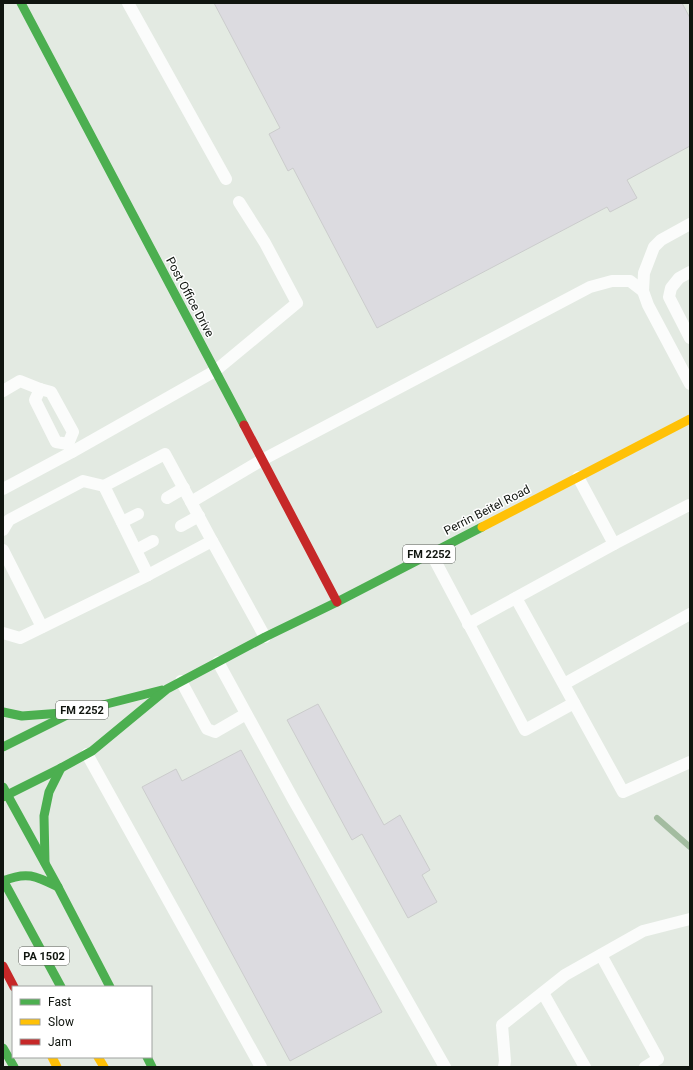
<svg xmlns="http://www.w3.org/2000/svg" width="693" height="1070" viewBox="0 0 693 1070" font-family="Roboto,sans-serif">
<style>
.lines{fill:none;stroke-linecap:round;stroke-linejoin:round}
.stream{stroke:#a3bca0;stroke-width:6}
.building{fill:#dcdbe0;stroke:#cbcccc}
.lane{stroke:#fbfcfb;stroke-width:12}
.fast{stroke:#4caf50;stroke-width:9}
.slow{stroke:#ffc107;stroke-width:9}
.jam{stroke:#c62828;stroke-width:9}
.labels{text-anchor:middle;stroke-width:3;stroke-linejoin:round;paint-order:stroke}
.shield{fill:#fff;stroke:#585b57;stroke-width:1}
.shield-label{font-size:11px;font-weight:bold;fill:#10150f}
.street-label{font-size:12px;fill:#10150f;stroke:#fff}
</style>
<rect width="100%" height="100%" fill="#e3eae2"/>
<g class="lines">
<!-- stream -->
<polyline class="stream" points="657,818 690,847"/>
</g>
<!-- building -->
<g class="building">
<polygon points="214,3 682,3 690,18 690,146 627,180 637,198 610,212 607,207 377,328 293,168 288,171 269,134 280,128"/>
<polygon points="318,704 384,825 400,815 430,870 422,875 437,902 408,918 362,834 352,840 287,720"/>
<polygon points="241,750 382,1012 290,1061 142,787 176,769 182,781"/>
</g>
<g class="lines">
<!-- lane -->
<g class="lane">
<polyline points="128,3 226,179"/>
<polyline points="690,224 661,240 654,247 644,273 643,291 648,305 690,384"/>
<polyline points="690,272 679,278 671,288 669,297 690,338"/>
<polyline points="40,389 35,400 56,442 68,444"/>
<polyline points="3,391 20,381 40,389 51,392 73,432 68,444 72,452"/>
<polyline points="578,477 614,544 689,505 690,506"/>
<polyline points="3,489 72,452 215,371 297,303 265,243 239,202"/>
<polyline points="167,498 184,488"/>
<polyline points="122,522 138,514"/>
<polyline points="181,526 199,516"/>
<polyline points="3,530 9,520 83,481 104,486"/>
<polyline points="212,541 191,502 262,460 590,287 612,281 630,281 643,291"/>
<polyline points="3,550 42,627"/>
<polyline points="136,550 153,541"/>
<polyline points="431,553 525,730 574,703 623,792 690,762"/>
<polyline points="148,575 104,486 165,454 191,502"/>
<polyline points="516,598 574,703"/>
<polyline points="468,624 614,544"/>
<polyline points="3,633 20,638 148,575 212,541 265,637"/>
<polyline points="218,662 293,799 445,1067"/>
<polyline points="181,681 207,729 215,732 246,714"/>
<polyline points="564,684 690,614"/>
<polyline points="87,754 261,1067"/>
<polyline points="601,955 658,1059 645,1067"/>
<polyline points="543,993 585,1067"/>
<polyline points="504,1067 505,1061 502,1025 565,975 643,931 690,919"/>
</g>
<!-- fast -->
<g class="fast">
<polyline points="21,3 244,425"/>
<polyline points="3,712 22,716 62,713"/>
<polyline points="3,747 71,713 162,690"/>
<polyline points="3,787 58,887 110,987"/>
<polyline points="3,797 61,768 92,751 167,689 265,637 337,602 482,527"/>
<polyline points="45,863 44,816 49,792 61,768"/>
<polyline points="3,880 61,987"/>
<path d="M3,881c24,-10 33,-5 55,6"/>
<polyline points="3,1048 14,1067"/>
<polyline points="147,1057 152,1067"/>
</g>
<!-- slow -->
<g class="slow">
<polyline points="482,527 690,419"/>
<polyline points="52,1057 57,1067"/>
<polyline points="98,1057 104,1067"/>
</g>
<!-- jam -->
<g class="jam">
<polyline points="244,425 337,602"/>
<polyline points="3,966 14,987"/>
</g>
</g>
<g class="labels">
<!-- shield labels -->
<g class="shield">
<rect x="403" y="545" width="52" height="18" rx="3"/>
<rect x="56" y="701" width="52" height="18" rx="3"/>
<rect x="19" y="947" width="50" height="18" rx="3"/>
</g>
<g class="shield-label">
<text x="429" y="558">FM 2252</text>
<text x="82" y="714">FM 2252</text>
<text x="44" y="960">PA 1502</text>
</g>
<!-- street labels -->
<g class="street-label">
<text transform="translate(190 297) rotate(62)" y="4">Post Office Drive</text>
<text transform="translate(487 510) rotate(-27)" y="4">Perrin Beitel Road</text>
</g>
</g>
<!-- border -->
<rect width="693" height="1070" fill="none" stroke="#10150f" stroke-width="8"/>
<!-- legend -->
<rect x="12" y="986" width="140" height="72" fill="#ffffff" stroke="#9fa19f"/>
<rect x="20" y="999" width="20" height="6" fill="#4caf50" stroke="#9fa19f"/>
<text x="48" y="1006" font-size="12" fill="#10150f">Fast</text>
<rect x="20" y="1019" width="20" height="6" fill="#ffc107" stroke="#9fa19f"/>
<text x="48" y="1026" font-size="12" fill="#10150f">Slow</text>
<rect x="20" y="1039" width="20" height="6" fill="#c62828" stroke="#9fa19f"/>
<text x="48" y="1046" font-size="12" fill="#10150f">Jam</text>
</svg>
